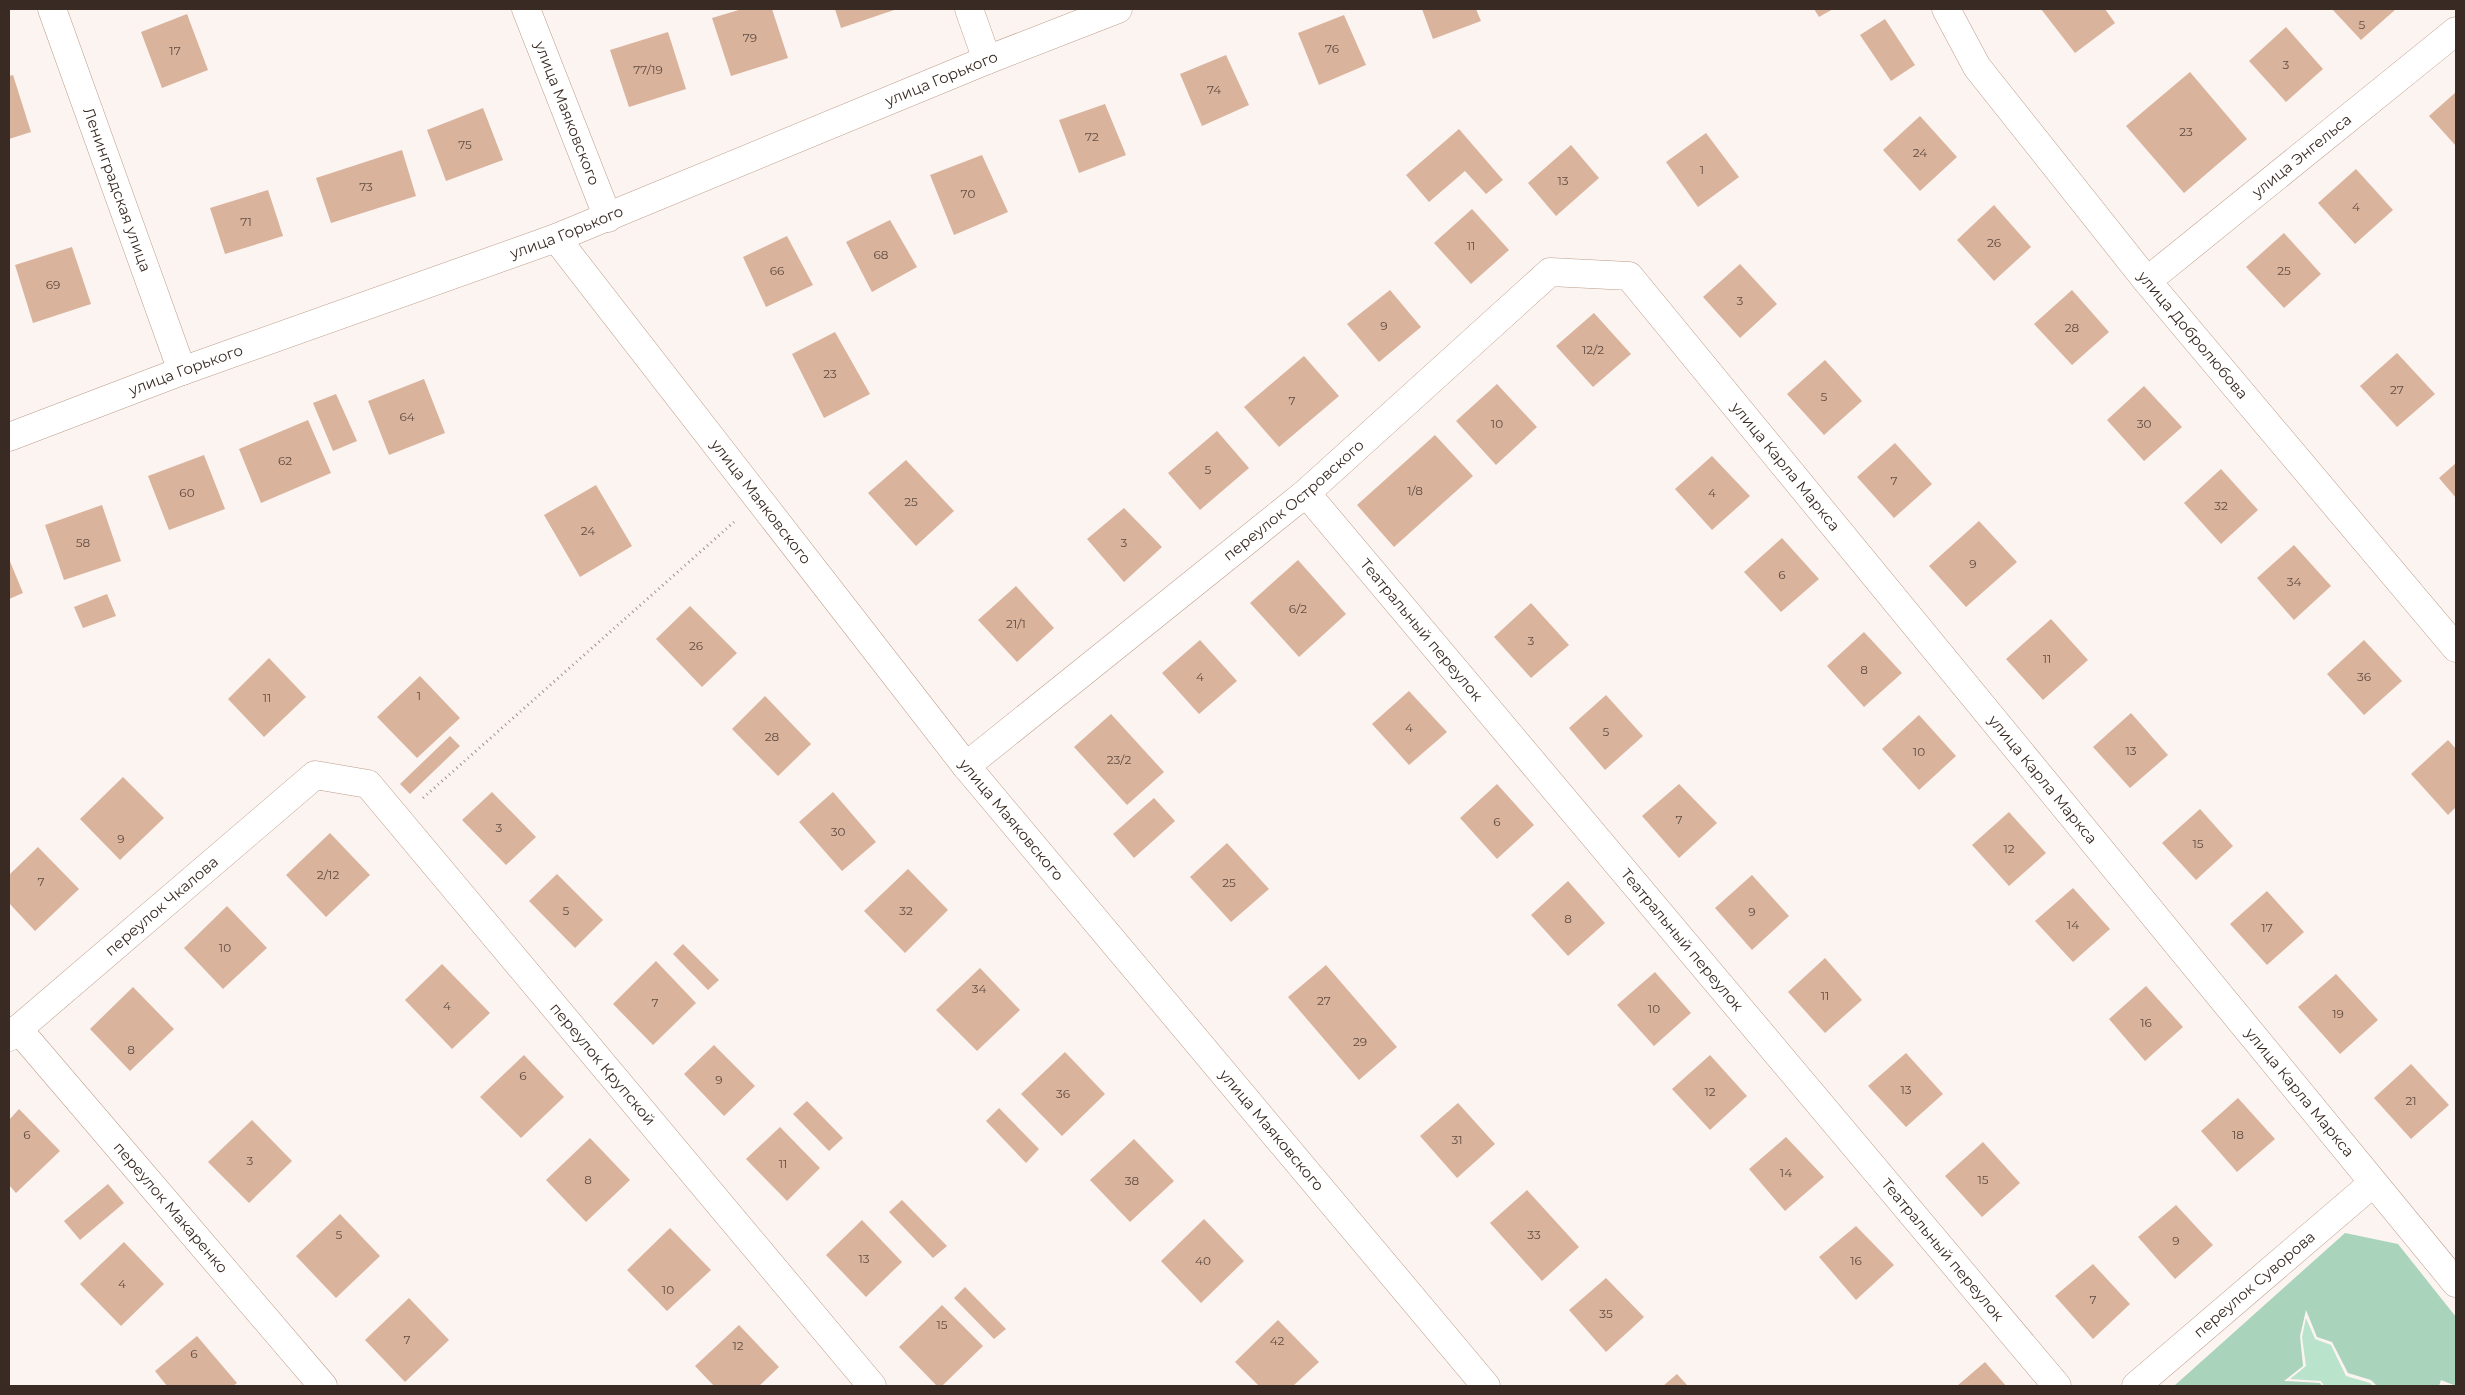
<svg xmlns="http://www.w3.org/2000/svg" width="2465" height="1395" viewBox="0 0 2465 1395" font-family="Montserrat,sans-serif">
<style>
.green{fill:#b9e3cb}
.forest{fill:#a9d3bb}
.building{fill:#dab39d}
.lines{fill:none;stroke-linecap:round;stroke-linejoin:round}
.street-casing{stroke:#be9c8a;stroke-width:29}
.secondary-casing{stroke:#be9c8a;stroke-width:29}
.path{stroke:#9f948e;stroke-width:3;stroke-dasharray:1 4;stroke-linecap:butt}
.street{stroke:#fff;stroke-width:28}
.secondary{stroke:#fff;stroke-width:28}
.labels{text-anchor:middle;stroke-width:4;stroke-linejoin:round;paint-order:stroke}
.number-label{font-size:12px;fill:#614d42}
.street-label{font-size:15px;fill:#392b24;stroke:#fff}
</style>
<rect width="100%" height="100%" fill="#fcf4f0"/>
<!-- green -->
<polygon class="green" points="2306,1318 2315,1339 2331,1345 2346,1376 2370,1383 2373,1386 2324,1386 2321,1381 2290,1379 2306,1366 2302,1337"/>
<!-- forest -->
<polygon class="forest" points="2345,1233 2398,1244 2456,1317 2456,1386 2441,1380 2439,1386 2377,1386 2371,1380 2348,1373 2332,1342 2317,1337 2306,1310 2300,1336 2303,1366 2284,1381 2320,1383 2322,1386 2174,1386"/>
<!-- building -->
<g class="building">
<polygon points="742,9 772,9 788,58 731,76 712,18"/>
<polygon points="835,9 897,9 841,28"/>
<polygon points="1422,9 1476,9 1481,21 1433,39"/>
<polygon points="1814,9 1833,9 1819,17"/>
<polygon points="2041,9 2105,9 2115,23 2075,53"/>
<polygon points="2332,9 2396,9 2361,40"/>
<polygon points="187,14 208,70 162,88 141,32"/>
<polygon points="1344,15 1366,65 1319,85 1298,33"/>
<polygon points="1885,19 1915,65 1891,81 1860,35"/>
<polygon points="2286,27 2323,69 2286,102 2249,61"/>
<polygon points="668,32 686,89 629,107 610,50"/>
<polygon points="1226,55 1249,105 1202,126 1180,74"/>
<polygon points="2190,72 2247,139 2184,193 2126,126"/>
<polygon points="13,75 31,132 9,139 9,76"/>
<polygon points="2456,92 2456,146 2429,116"/>
<polygon points="1105,104 1126,155 1079,173 1059,120"/>
<polygon points="483,108 503,160 446,181 427,130"/>
<polygon points="1920,116 1957,157 1920,191 1883,150"/>
<polygon points="1459,129 1503,180 1486,194 1465,171 1429,202 1406,175"/>
<polygon points="1706,133 1739,177 1698,207 1666,162"/>
<polygon points="1571,145 1599,178 1556,216 1528,183"/>
<polygon points="402,150 416,196 331,223 316,178"/>
<polygon points="982,155 1008,212 954,235 930,175"/>
<polygon points="2356,169 2393,210 2355,244 2318,203"/>
<polygon points="268,190 283,236 225,254 210,208"/>
<polygon points="1994,205 2031,247 1994,281 1957,240"/>
<polygon points="1472,209 1509,250 1471,284 1434,243"/>
<polygon points="890,220 917,267 872,292 846,242"/>
<polygon points="2284,233 2321,274 2284,308 2246,267"/>
<polygon points="787,236 813,285 766,307 743,257"/>
<polygon points="72,247 91,304 33,323 15,265"/>
<polygon points="1740,264 1777,304 1740,338 1703,297"/>
<polygon points="1390,290 1421,327 1379,362 1347,324"/>
<polygon points="2072,290 2109,332 2072,365 2034,324"/>
<polygon points="1594,313 1631,354 1593,387 1556,346"/>
<polygon points="835,332 870,394 824,418 792,354"/>
<polygon points="2397,353 2435,394 2397,427 2360,386"/>
<polygon points="1304,356 1339,396 1279,447 1244,407"/>
<polygon points="1825,360 1862,401 1824,435 1787,394"/>
<polygon points="424,379 445,433 389,455 368,401"/>
<polygon points="1497,384 1537,427 1496,465 1456,421"/>
<polygon points="2144,386 2182,427 2144,461 2107,420"/>
<polygon points="336,394 357,441 333,451 313,403"/>
<polygon points="308,420 331,473 261,503 239,449"/>
<polygon points="1217,431 1249,468 1200,510 1168,473"/>
<polygon points="1435,435 1473,476 1394,547 1357,505"/>
<polygon points="1895,443 1932,484 1894,518 1857,477"/>
<polygon points="204,455 225,509 169,530 148,476"/>
<polygon points="1712,456 1750,496 1712,530 1675,489"/>
<polygon points="906,460 954,511 916,546 868,493"/>
<polygon points="2456,463 2456,498 2439,478"/>
<polygon points="2221,469 2258,510 2221,544 2184,503"/>
<polygon points="596,485 632,546 580,577 544,515"/>
<polygon points="102,505 121,561 64,580 45,525"/>
<polygon points="1124,508 1162,547 1124,582 1087,539"/>
<polygon points="1979,521 2017,562 1966,607 1929,566"/>
<polygon points="1782,538 1819,579 1781,612 1744,572"/>
<polygon points="2294,545 2331,586 2294,620 2257,578"/>
<polygon points="9,559 23,593 9,599"/>
<polygon points="1298,560 1346,614 1299,657 1250,603"/>
<polygon points="1016,586 1054,628 1017,662 978,620"/>
<polygon points="107,594 116,616 83,628 74,607"/>
<polygon points="1531,603 1569,645 1531,678 1494,637"/>
<polygon points="690,606 737,653 702,687 656,639"/>
<polygon points="2051,619 2088,660 2043,700 2006,659"/>
<polygon points="1864,632 1902,673 1864,707 1827,666"/>
<polygon points="1200,640 1237,681 1199,714 1162,673"/>
<polygon points="2364,640 2402,681 2364,715 2327,674"/>
<polygon points="269,658 306,697 264,737 228,699"/>
<polygon points="420,676 460,718 417,758 377,717"/>
<polygon points="1409,691 1447,732 1409,765 1372,724"/>
<polygon points="1606,695 1643,736 1605,770 1569,728"/>
<polygon points="765,696 811,744 778,776 732,729"/>
<polygon points="2131,713 2168,755 2130,788 2093,747"/>
<polygon points="1111,714 1164,772 1127,805 1074,747"/>
<polygon points="1919,715 1956,756 1919,790 1882,749"/>
<polygon points="450,736 460,746 410,794 400,784"/>
<polygon points="2448,740 2456,749 2456,807 2448,815 2411,774"/>
<polygon points="123,777 164,818 120,860 80,819"/>
<polygon points="1497,784 1534,825 1497,859 1460,818"/>
<polygon points="1679,784 1717,823 1679,858 1642,816"/>
<polygon points="492,792 536,837 506,865 462,820"/>
<polygon points="833,792 876,842 842,871 799,822"/>
<polygon points="1154,798 1175,821 1134,858 1113,834"/>
<polygon points="2200,809 2233,846 2196,880 2162,843"/>
<polygon points="2009,812 2046,853 2009,886 1972,845"/>
<polygon points="330,833 370,875 326,917 286,875"/>
<polygon points="1227,843 1269,889 1231,922 1190,877"/>
<polygon points="38,847 79,889 35,931 9,903 9,875"/>
<polygon points="908,869 948,910 905,953 864,911"/>
<polygon points="557,874 603,920 575,948 529,901"/>
<polygon points="1752,875 1789,916 1752,950 1715,908"/>
<polygon points="1568,881 1605,923 1568,956 1531,915"/>
<polygon points="2073,888 2110,929 2073,962 2035,921"/>
<polygon points="2267,891 2304,932 2267,965 2230,924"/>
<polygon points="227,906 267,948 223,989 184,948"/>
<polygon points="683,944 719,980 708,990 673,954"/>
<polygon points="1825,958 1862,1000 1825,1033 1788,992"/>
<polygon points="656,961 696,1003 653,1045 613,1004"/>
<polygon points="442,964 490,1013 452,1049 405,1000"/>
<polygon points="1326,965 1397,1047 1359,1080 1288,997"/>
<polygon points="980,968 1020,1010 977,1051 936,1010"/>
<polygon points="1655,972 1691,1013 1654,1046 1617,1005"/>
<polygon points="2336,974 2378,1020 2340,1054 2298,1007"/>
<polygon points="2146,986 2183,1027 2145,1061 2109,1019"/>
<polygon points="133,987 174,1029 130,1071 90,1029"/>
<polygon points="714,1045 755,1086 724,1116 684,1074"/>
<polygon points="1065,1052 1105,1094 1062,1136 1021,1094"/>
<polygon points="1906,1053 1943,1094 1906,1127 1868,1086"/>
<polygon points="524,1055 564,1097 521,1138 480,1097"/>
<polygon points="1710,1055 1747,1096 1710,1130 1672,1089"/>
<polygon points="2411,1064 2449,1105 2411,1139 2374,1098"/>
<polygon points="2238,1098 2275,1139 2237,1172 2201,1131"/>
<polygon points="807,1101 843,1138 829,1151 793,1114"/>
<polygon points="1458,1103 1495,1144 1457,1178 1420,1136"/>
<polygon points="999,1108 1039,1149 1026,1163 986,1121"/>
<polygon points="19,1109 60,1151 16,1193 9,1185 9,1120"/>
<polygon points="252,1120 292,1161 249,1203 208,1162"/>
<polygon points="780,1127 820,1168 787,1201 746,1159"/>
<polygon points="1786,1137 1824,1177 1785,1211 1749,1169"/>
<polygon points="590,1138 630,1180 586,1222 546,1180"/>
<polygon points="1134,1139 1174,1181 1130,1222 1090,1180"/>
<polygon points="1983,1142 2020,1183 1982,1217 1945,1176"/>
<polygon points="108,1184 124,1203 80,1240 64,1221"/>
<polygon points="1527,1190 1579,1247 1542,1281 1490,1223"/>
<polygon points="902,1200 947,1246 933,1258 889,1212"/>
<polygon points="2176,1205 2213,1245 2175,1279 2138,1237"/>
<polygon points="340,1214 380,1256 336,1298 296,1256"/>
<polygon points="1204,1219 1244,1261 1201,1303 1161,1261"/>
<polygon points="862,1220 902,1262 866,1297 826,1255"/>
<polygon points="1856,1226 1894,1265 1856,1300 1819,1257"/>
<polygon points="670,1228 711,1270 667,1311 627,1270"/>
<polygon points="124,1242 164,1284 121,1326 80,1284"/>
<polygon points="2093,1264 2130,1304 2093,1339 2055,1296"/>
<polygon points="1606,1278 1644,1317 1606,1352 1569,1310"/>
<polygon points="965,1287 1006,1329 994,1339 954,1298"/>
<polygon points="409,1298 449,1340 405,1382 365,1340"/>
<polygon points="942,1305 983,1346 942,1386 937,1386 899,1347"/>
<polygon points="1278,1320 1319,1362 1293,1386 1259,1386 1235,1362"/>
<polygon points="739,1325 779,1367 759,1386 714,1386 695,1366"/>
<polygon points="197,1336 237,1383 233,1386 167,1386 155,1371"/>
<polygon points="1985,1362 2006,1386 1957,1386"/>
<polygon points="1677,1374 1688,1386 1663,1386"/>
</g>
<g class="lines">
<!-- street casing -->
<g class="street-casing">
<g id="street">
<path id="s1" d="M52,9l130,362"/>
<path id="s2" d="M526,9l82,209"/>
<polyline points="969,9 987,60"/>
<path id="s3" d="M1946,9l31,58 170,214 309,367"/>
<path id="s4" d="M2147,281l309,-250"/>
<path id="s5" d="M1306,493l751,893"/>
<path id="s6" d="M966,766l340,-273 244,-221 79,4 827,1007"/>
<path id="s7" d="M18,1029l305,357"/>
<path id="s8" d="M9,1037l306,-262 53,9 504,602"/>
<path id="s9" d="M2136,1386l237,-203"/>
</g>
</g>
<!-- secondary casing -->
<g class="secondary-casing">
<g id="secondary">
<path id="s10" d="M556,238l410,528 520,620"/>
<path id="s11" d="M9,437l173,-66 374,-133 431,-178 131,-51"/>
</g>
</g>
<!-- path -->
<polyline class="path" points="423,798 734,522"/>
<!-- street -->
<use href="#street" class="street"/>
<!-- secondary -->
<use href="#secondary" class="secondary"/>
</g>
<g class="labels">
<!-- number labels -->
<g class="number-label">
<text x="2362" y="29">5</text>
<text x="750" y="42">79</text>
<text x="1332" y="53">76</text>
<text x="175" y="55">17</text>
<text x="2286" y="69">3</text>
<text x="648" y="74">77/19</text>
<text x="1214" y="94">74</text>
<text x="2186" y="136">23</text>
<text x="1092" y="141">72</text>
<text x="465" y="149">75</text>
<text x="1920" y="157">24</text>
<text x="1702" y="174">1</text>
<text x="1563" y="185">13</text>
<text x="366" y="191">73</text>
<text x="968" y="198">70</text>
<text x="2356" y="211">4</text>
<text x="246" y="226">71</text>
<text x="1994" y="247">26</text>
<text x="1471" y="250">11</text>
<text x="881" y="259">68</text>
<text x="777" y="275">66</text>
<text x="2284" y="275">25</text>
<text x="53" y="289">69</text>
<text x="1740" y="305">3</text>
<text x="1384" y="330">9</text>
<text x="2072" y="332">28</text>
<text x="1593" y="354">12/2</text>
<text x="830" y="378">23</text>
<text x="2397" y="394">27</text>
<text x="1824" y="401">5</text>
<text x="1292" y="405">7</text>
<text x="407" y="421">64</text>
<text x="1497" y="428">10</text>
<text x="2144" y="428">30</text>
<text x="285" y="465">62</text>
<text x="1208" y="474">5</text>
<text x="1894" y="485">7</text>
<text x="1415" y="495">1/8</text>
<text x="187" y="497">60</text>
<text x="1712" y="497">4</text>
<text x="911" y="506">25</text>
<text x="2221" y="510">32</text>
<text x="588" y="535">24</text>
<text x="83" y="547">58</text>
<text x="1124" y="547">3</text>
<text x="1973" y="568">9</text>
<text x="1782" y="579">6</text>
<text x="2294" y="586">34</text>
<text x="1298" y="613">6/2</text>
<text x="1016" y="628">21/1</text>
<text x="1531" y="645">3</text>
<text x="696" y="650">26</text>
<text x="2047" y="663">11</text>
<text x="1864" y="674">8</text>
<text x="1200" y="681">4</text>
<text x="2364" y="681">36</text>
<text x="419" y="700">1</text>
<text x="267" y="702">11</text>
<text x="1409" y="732">4</text>
<text x="1606" y="736">5</text>
<text x="772" y="741">28</text>
<text x="2131" y="755">13</text>
<text x="1919" y="756">10</text>
<text x="1119" y="764">23/2</text>
<text x="1679" y="824">7</text>
<text x="1497" y="826">6</text>
<text x="499" y="832">3</text>
<text x="838" y="836">30</text>
<text x="121" y="843">9</text>
<text x="2198" y="848">15</text>
<text x="2009" y="853">12</text>
<text x="328" y="879">2/12</text>
<text x="41" y="886">7</text>
<text x="1229" y="887">25</text>
<text x="566" y="915">5</text>
<text x="906" y="915">32</text>
<text x="1752" y="916">9</text>
<text x="1568" y="923">8</text>
<text x="2073" y="929">14</text>
<text x="2267" y="932">17</text>
<text x="225" y="952">10</text>
<text x="979" y="993">34</text>
<text x="1825" y="1000">11</text>
<text x="1324" y="1005">27</text>
<text x="655" y="1007">7</text>
<text x="447" y="1010">4</text>
<text x="1654" y="1013">10</text>
<text x="2338" y="1018">19</text>
<text x="2146" y="1027">16</text>
<text x="1360" y="1046">29</text>
<text x="131" y="1054">8</text>
<text x="523" y="1080">6</text>
<text x="719" y="1084">9</text>
<text x="1906" y="1094">13</text>
<text x="1710" y="1096">12</text>
<text x="1063" y="1098">36</text>
<text x="2411" y="1105">21</text>
<text x="27" y="1139">6</text>
<text x="2238" y="1139">18</text>
<text x="1457" y="1144">31</text>
<text x="250" y="1165">3</text>
<text x="783" y="1168">11</text>
<text x="1786" y="1177">14</text>
<text x="588" y="1184">8</text>
<text x="1983" y="1184">15</text>
<text x="1132" y="1185">38</text>
<text x="339" y="1239">5</text>
<text x="1534" y="1239">33</text>
<text x="2176" y="1245">9</text>
<text x="864" y="1263">13</text>
<text x="1203" y="1265">40</text>
<text x="1856" y="1265">16</text>
<text x="122" y="1288">4</text>
<text x="668" y="1294">10</text>
<text x="2093" y="1304">7</text>
<text x="1606" y="1318">35</text>
<text x="942" y="1329">15</text>
<text x="407" y="1344">7</text>
<text x="1277" y="1345">42</text>
<text x="738" y="1350">12</text>
<text x="194" y="1358">6</text>
</g>
<!-- street labels -->
<g class="street-label">
<text dy="5" stroke="none"><textPath href="#s11" startOffset="999">улица Горького</textPath></text>
<text dy="5" stroke="none"><textPath href="#s2" startOffset="112">улица Маяковского</textPath></text>
<text dy="5" stroke="none"><textPath href="#s4" startOffset="199">улица Энгельса</textPath></text>
<text dy="5" stroke="none"><textPath href="#s1" startOffset="192">Ленинградская улица</textPath></text>
<text dy="5" stroke="none"><textPath href="#s11" startOffset="594">улица Горького</textPath></text>
<text dy="5" stroke="none"><textPath href="#s3" startOffset="410">улица Добролюбова</textPath></text>
<text dy="5" stroke="none"><textPath href="#s11" startOffset="189">улица Горького</textPath></text>
<text dy="5" stroke="none"><textPath href="#s6" startOffset="1091">улица Карла Маркса</textPath></text>
<text dy="5" stroke="none"><textPath href="#s6" startOffset="422">переулок Островского</textPath></text>
<text dy="5" stroke="none"><textPath href="#s10" startOffset="334">улица Маяковского</textPath></text>
<text dy="5" stroke="none"><textPath href="#s5" startOffset="179">Театральный переулок</textPath></text>
<text dy="5" stroke="none"><textPath href="#s6" startOffset="1496">улица Карла Маркса</textPath></text>
<text dy="5" stroke="none"><textPath href="#s10" startOffset="739">улица Маяковского</textPath></text>
<text dy="5" stroke="none"><textPath href="#s8" startOffset="201">переулок Чкалова</textPath></text>
<text dy="5" stroke="none"><textPath href="#s5" startOffset="584">Театральный переулок</textPath></text>
<text dy="5" stroke="none"><textPath href="#s8" startOffset="822">переулок Крупской</textPath></text>
<text dy="5" stroke="none"><textPath href="#s6" startOffset="1901">улица Карла Маркса</textPath></text>
<text dy="5" stroke="none"><textPath href="#s10" startOffset="1144">улица Маяковского</textPath></text>
<text dy="5" stroke="none"><textPath href="#s7" startOffset="235">переулок Макаренко</textPath></text>
<text dy="5" stroke="none"><textPath href="#s5" startOffset="989">Театральный переулок</textPath></text>
<text dy="5" stroke="none"><textPath href="#s9" startOffset="156">переулок Суворова</textPath></text>
</g>
</g>
<!-- border -->
<rect width="2465" height="1395" fill="none" stroke="#392b24" stroke-width="20"/>
</svg>
